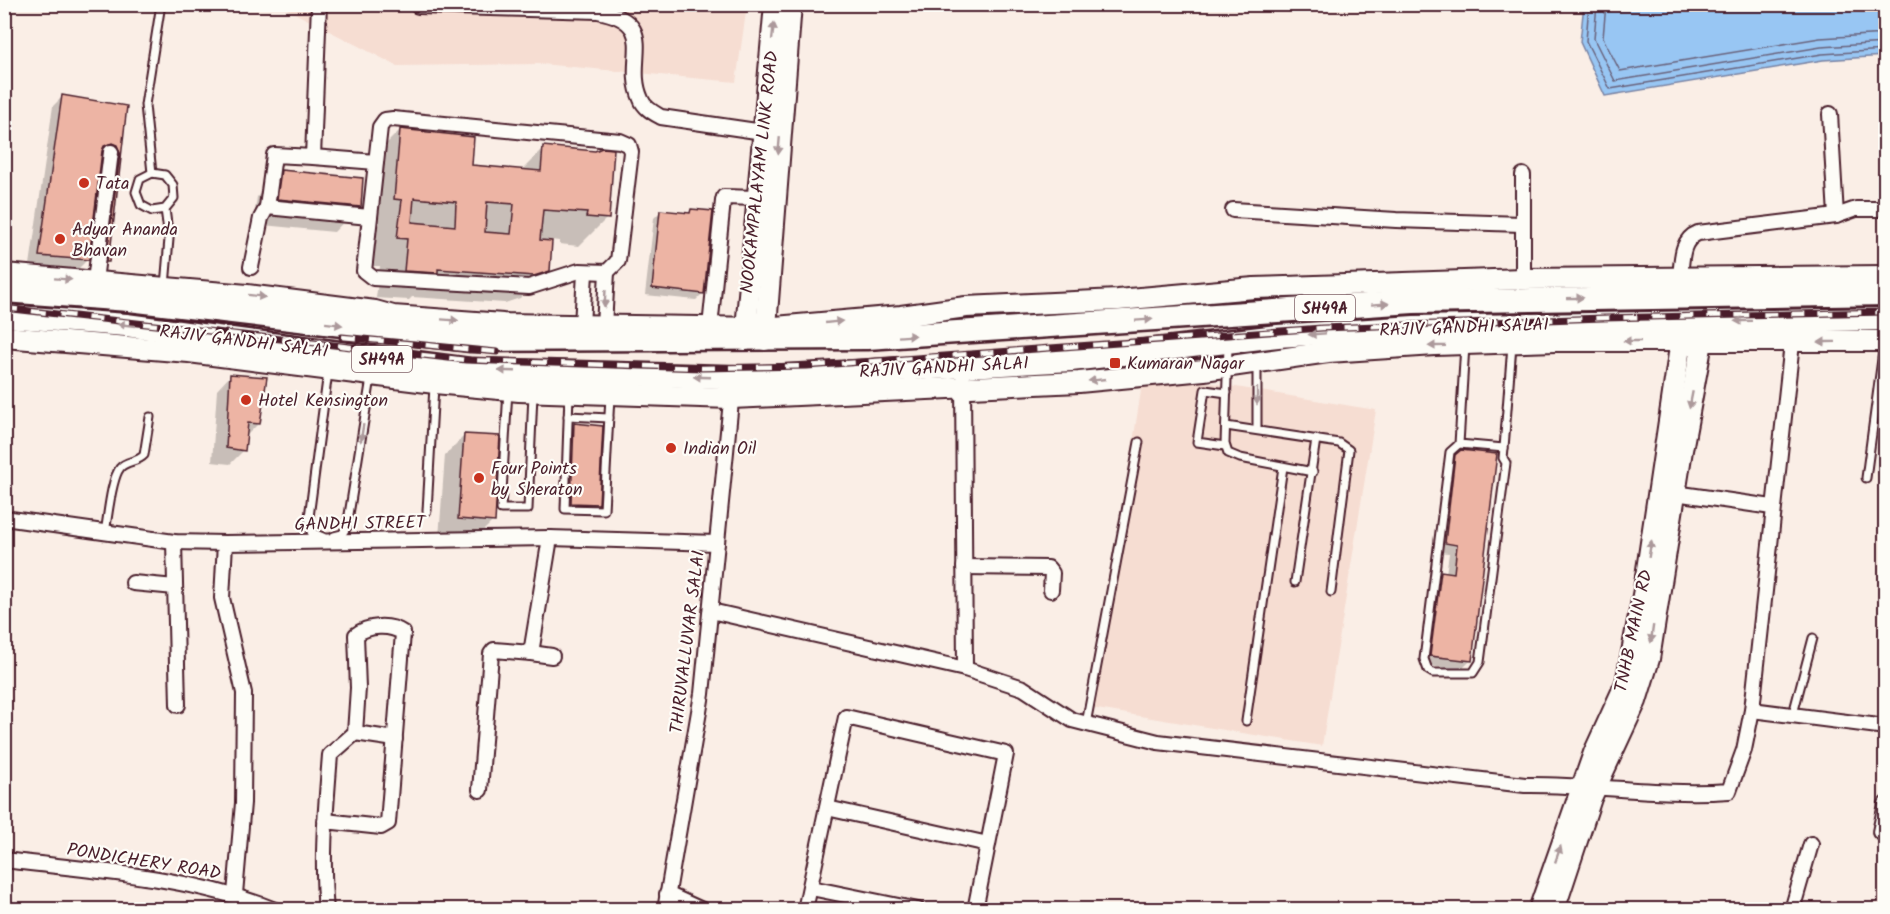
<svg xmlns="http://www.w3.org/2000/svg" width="1890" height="914" viewBox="0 0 1890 914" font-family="Kalam,sans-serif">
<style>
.built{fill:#f6ddd2}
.water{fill:#98c6f3;stroke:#7983a3;stroke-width:1.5}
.shadow{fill:#0003}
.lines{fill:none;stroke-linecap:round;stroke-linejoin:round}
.shore{stroke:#69627b;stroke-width:1.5}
.building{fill:#edb4a4;stroke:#4a1f2b;stroke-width:1.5;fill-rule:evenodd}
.lane-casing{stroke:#4a1f2b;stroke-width:11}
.street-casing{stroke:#4a1f2b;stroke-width:18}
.secondary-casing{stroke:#4a1f2b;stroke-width:24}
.primary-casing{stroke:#4a1f2b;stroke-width:27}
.lane{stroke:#fdfcf7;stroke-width:7}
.street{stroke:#fdfcf7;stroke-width:14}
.secondary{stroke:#fdfcf7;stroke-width:20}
.primary{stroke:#fdfcf7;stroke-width:22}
.rail-casing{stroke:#4a1f2b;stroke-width:7}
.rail{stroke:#fdfcf7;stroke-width:4.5;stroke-dasharray:14;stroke-linecap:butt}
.oneway{fill:#ac999b}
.poi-dot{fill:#c8321e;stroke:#fdfcf7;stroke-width:2}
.labels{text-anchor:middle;stroke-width:4.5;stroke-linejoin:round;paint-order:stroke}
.shield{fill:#fdfcf7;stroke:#806168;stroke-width:1.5}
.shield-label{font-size:16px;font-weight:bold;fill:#4a1f2b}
.street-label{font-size:18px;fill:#4a1f2b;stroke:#fdfcf7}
.poi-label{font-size:18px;fill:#4a1f2b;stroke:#fdfcf7;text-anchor:start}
</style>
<rect width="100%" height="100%" fill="#faeee6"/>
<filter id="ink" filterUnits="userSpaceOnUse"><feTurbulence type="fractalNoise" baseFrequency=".0167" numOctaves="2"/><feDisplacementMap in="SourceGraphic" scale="12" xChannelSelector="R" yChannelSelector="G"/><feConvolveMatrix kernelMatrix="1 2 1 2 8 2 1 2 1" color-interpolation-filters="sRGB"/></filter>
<g filter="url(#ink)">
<!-- built -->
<g class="built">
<polygon points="279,5 747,5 736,82 541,64 397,66"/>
<polygon points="1144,372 1376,410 1322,746 1091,708"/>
</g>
<!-- water -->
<polygon class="water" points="1584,4 1885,5 1885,56 1823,60 1605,96 1580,42"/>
<!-- shadow -->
<g class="shadow">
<polygon points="62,97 126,107 108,261 98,271 108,154 101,151 87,260 78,269 30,265 53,106"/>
<polygon points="400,130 471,166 521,171 544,148 607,218 579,246 559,244 559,241 551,240 548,270 520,298 505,303 412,297 409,300 376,298 380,266 370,266 372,158"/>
<polygon points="282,171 359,206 334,232 253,224 257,197"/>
<polygon points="691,210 703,293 696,300 645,295 654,218 661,211 688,214"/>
<polygon points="230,376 258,424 245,437 244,450 230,464 212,462 217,390"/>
<polygon points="574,425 597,504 590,510 565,509 567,432"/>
<polygon points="465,435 493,521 473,541 439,538 445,455"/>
<polygon points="1461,452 1471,660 1461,670 1422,665 1432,582 1441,573 1446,574 1449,553 1436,552 1447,466"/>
</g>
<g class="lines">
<!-- shore -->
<g class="shore">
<polyline points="1589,4 1586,41 1610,89 1822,54 1886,50"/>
<polyline points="1597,4 1594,39 1615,81 1821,47 1886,43"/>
<polyline points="1606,4 1603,38 1620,71 1820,38 1886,34"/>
</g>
</g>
<!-- building -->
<g class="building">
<polygon points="62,95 127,106 109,262 106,262 120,153 117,145 112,143 104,146 102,151 89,260 39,256"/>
<path d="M400,129l74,8 -2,28 69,6 2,-25 52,5 7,-3 12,1 -5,70 -23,-2 1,-4 -44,-3 -3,30 12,1 -2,30 -16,5 -96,-7v4l-34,-2 3,-32 -10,-1 5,-38 -8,-1zM414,198l42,4 -1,24 -43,-4zM487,202l27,2 -3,30 -26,-2z"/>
<polygon points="281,170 363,178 361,207 277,199"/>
<polygon points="691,209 713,211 704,294 652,288 660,210 690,213"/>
<polygon points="230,374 267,377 260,424 248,423 245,451 226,448"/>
<polygon points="574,423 603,426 599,504 571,503"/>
<polygon points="464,434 500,436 495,522 458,519"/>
<polygon points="1461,450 1497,454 1472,661 1430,656 1441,571 1454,573 1457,545 1445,543 1455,455"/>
</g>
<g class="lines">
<!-- lane casing -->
<g class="lane-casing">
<g id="lane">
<polyline points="152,173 145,105 161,4"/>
<polyline points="165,286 169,239 165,209 174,198 173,185 165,175 152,173 140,179 136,192 141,205 152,211 165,209"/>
<polyline points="1228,345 1225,444 1228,453 1240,458 1313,472"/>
<polyline points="1465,345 1459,444 1504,448 1512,345"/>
<polyline points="1257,365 1257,429"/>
<polyline points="508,390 501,509 528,509 533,394"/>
<polyline points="569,394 565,509 604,510 610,396"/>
<polyline points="568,416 609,418"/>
<polyline points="1226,426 1339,443 1349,450 1331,592"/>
<polyline points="1459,444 1450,452 1424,659 1428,670 1433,673 1473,673 1480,662 1506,463 1503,458 1504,448"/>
<polyline points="1225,446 1197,442 1205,390 1227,393"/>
<polyline points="1866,478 1884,344"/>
<polyline points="427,511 434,386"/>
<path d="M105,533c3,-16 6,-54 15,-65 6,-8 17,-5 24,-13l6,-38"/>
<polyline points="334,536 342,534 347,527 371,378"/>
<polyline points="323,537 311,532 309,517 328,372"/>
<polyline points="1295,582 1316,439"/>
<polyline points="1793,714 1813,638"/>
<polyline points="1246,721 1283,467"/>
<polyline points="1086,724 1139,442"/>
</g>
</g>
<!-- street casing -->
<g class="street-casing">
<g id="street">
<path d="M418,6l180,5c64,12 25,49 43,88 3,9 13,14 20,18l102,15"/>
<polyline points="1830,114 1836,216"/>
<polygon points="393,119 620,141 629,145 631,152 618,261 607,272 579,271 529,287 373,278 364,271 380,127 385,120"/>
<polyline points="313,157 376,162"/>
<polyline points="1523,175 1523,279"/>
<polyline points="267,207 274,155 313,157 319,4"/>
<polyline points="1233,210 1396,220 1522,224"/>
<polyline points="251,267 261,218 267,207 369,217"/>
<path d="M1680,278c2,-16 0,-38 18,-45l138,-17 20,-7h30"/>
<polyline points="95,281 111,152"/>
<polyline points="582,325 585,273"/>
<polyline points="604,326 607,272"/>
<polyline points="710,327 723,201 724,197 756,198"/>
<polyline points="963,380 965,669"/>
<polyline points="1668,492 1772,507"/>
<polyline points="4,518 174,542 225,543 550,538 717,543"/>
<polyline points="174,542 178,705"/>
<polyline points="225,543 222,598 244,693 243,803 235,894"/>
<polyline points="964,567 1048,568 1052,573 1051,590"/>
<polyline points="133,583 175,587"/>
<path d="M711,611l254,58 58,19 49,32 86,22 367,43c68,-1 136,11 204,6l15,-41 8,-40 41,-376"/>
<polyline points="531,653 552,656"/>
<polyline points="1752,710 1886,727"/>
<polyline points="355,733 395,739"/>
<polyline points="480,790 491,654 494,650 531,653 550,538"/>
<polyline points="827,808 988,844"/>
<path d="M325,821l56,6 7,-4 15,-190c-13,-9 -35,-8 -47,2l2,53 -3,45 -25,22c-4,52 -9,103 -4,155"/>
<polyline points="1880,832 1886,804"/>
<path d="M4,860c91,11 186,16 271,50"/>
<polyline points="811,888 918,910"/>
<polyline points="667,894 702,910"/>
<polyline points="665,910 702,694 732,391"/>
<polyline points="805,910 846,717 1006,754 975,910"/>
<polyline points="1792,910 1811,844"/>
</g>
</g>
<!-- secondary casing -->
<g class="secondary-casing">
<g id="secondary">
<polyline points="4,274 247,295 375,311 393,316 503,324 764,328 901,316 966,307 1118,300 1254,288 1523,279 1886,276"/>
<polyline points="4,337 189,352 435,383 519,391 731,398 1079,382 1204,370 1328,352 1435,345 1555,341 1886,341"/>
<polyline points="745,340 775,4"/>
<polyline points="765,340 791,4"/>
<polyline points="1539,910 1594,753 1626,683 1644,590 1681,340"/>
<polyline points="1554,910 1591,798 1636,701 1649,659 1682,450 1702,342"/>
</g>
</g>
<!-- primary casing -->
<g class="primary-casing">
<g id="primary">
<polyline points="4,291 129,300 471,340 867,338 1413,302 1886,294"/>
<polyline points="4,316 126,325 469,370 757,378 1071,360 1278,336 1414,327 1886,319"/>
</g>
</g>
<!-- lane -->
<use href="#lane" class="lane"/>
<!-- street -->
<use href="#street" class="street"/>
<!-- secondary -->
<use href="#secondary" class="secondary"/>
<!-- primary -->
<use href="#primary" class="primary"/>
<!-- rail casing -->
<g class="rail-casing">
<g id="rail">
<polyline points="4,308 466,360 702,368 807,366 1322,328 1603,318 1886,312"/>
<polyline points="342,337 497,352"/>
</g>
</g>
<!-- rail -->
<use href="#rail" class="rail"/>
</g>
<!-- one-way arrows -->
<defs><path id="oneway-solid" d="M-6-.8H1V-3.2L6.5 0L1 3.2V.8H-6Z" transform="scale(1.5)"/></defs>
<g class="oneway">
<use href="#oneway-solid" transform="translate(773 31) rotate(-84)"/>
<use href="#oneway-solid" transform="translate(779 146) rotate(95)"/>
<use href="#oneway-solid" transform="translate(63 279) rotate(4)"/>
<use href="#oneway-solid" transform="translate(257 296) rotate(7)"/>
<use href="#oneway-solid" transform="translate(1575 298) rotate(-1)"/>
<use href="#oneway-solid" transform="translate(605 299) rotate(93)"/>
<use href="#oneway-solid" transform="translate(1380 304) rotate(-4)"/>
<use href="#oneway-solid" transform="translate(450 320) rotate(4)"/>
<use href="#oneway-solid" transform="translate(1144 320) rotate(-4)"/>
<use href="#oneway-solid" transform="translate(1743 321) rotate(179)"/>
<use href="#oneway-solid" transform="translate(834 322) rotate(-6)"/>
<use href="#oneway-solid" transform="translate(334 324) rotate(7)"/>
<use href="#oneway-solid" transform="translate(126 325) rotate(-174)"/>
<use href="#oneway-solid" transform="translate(1317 334) rotate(176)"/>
<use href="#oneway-solid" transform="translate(907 336) rotate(-4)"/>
<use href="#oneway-solid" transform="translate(1632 341) rotate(180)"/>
<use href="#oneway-solid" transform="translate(1827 342) rotate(179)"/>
<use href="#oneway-solid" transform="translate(1437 346) rotate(179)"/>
<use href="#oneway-solid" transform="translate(507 371) rotate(-178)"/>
<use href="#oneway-solid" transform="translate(702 377) rotate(-178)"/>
<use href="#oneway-solid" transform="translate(1097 380) rotate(174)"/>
<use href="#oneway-solid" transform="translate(1257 396) rotate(90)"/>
<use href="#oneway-solid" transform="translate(1691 400) rotate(101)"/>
<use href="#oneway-solid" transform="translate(362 433) rotate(99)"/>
<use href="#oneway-solid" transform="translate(1650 549) rotate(-81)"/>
<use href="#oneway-solid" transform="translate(1652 634) rotate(98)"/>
<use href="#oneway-solid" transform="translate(1558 854) rotate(-71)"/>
</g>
</g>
<!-- markers -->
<g class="poi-dot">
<circle cx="84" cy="183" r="6"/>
<circle cx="60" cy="239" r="6"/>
<rect x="1109" y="357" width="12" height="12" rx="3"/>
<circle cx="246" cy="400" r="6"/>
<circle cx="671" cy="448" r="6"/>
<circle cx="479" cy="478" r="6"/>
</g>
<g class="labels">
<!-- shield labels -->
<g class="shield">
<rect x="1295" y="295" width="60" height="26" rx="4.5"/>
<rect x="352" y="346" width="60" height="26" rx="4.5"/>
</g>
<g class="shield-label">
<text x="1325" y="314">SH49A</text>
<text x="382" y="365">SH49A</text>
</g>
<!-- street labels -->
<g class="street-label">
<text transform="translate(759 172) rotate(-84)" y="6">NOOKAMPALAYAM LINK ROAD</text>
<text transform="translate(1464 327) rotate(-2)" y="6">RAJIV GANDHI SALAI</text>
<text transform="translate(244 341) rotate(7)" y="6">RAJIV GANDHI SALAI</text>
<text transform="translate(944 367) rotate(-3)" y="6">RAJIV GANDHI SALAI</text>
<text transform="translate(360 523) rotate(-1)" y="6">GANDHI STREET</text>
<text transform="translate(1633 631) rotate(-78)" y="6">TNHB MAIN RD</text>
<text transform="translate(687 642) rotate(-83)" y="6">THIRUVALLUVAR SALAI</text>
<text transform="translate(144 861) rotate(9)" y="6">PONDICHERY ROAD</text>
</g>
<!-- poi labels -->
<g class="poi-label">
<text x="96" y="189">Tata</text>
<text x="72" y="235">Adyar Ananda<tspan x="72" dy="21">Bhavan</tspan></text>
<text x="1127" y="369">Kumaran Nagar</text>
<text x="258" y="406">Hotel Kensington</text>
<text x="683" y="454">Indian Oil</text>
<text x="491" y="474">Four Points<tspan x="491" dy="21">by Sheraton</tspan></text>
</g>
</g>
<!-- margin -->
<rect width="1890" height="914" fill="none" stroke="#fdfcf7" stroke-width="24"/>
<rect x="12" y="12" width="1866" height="890" fill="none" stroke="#4a1f2b" stroke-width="2" filter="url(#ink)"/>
</svg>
